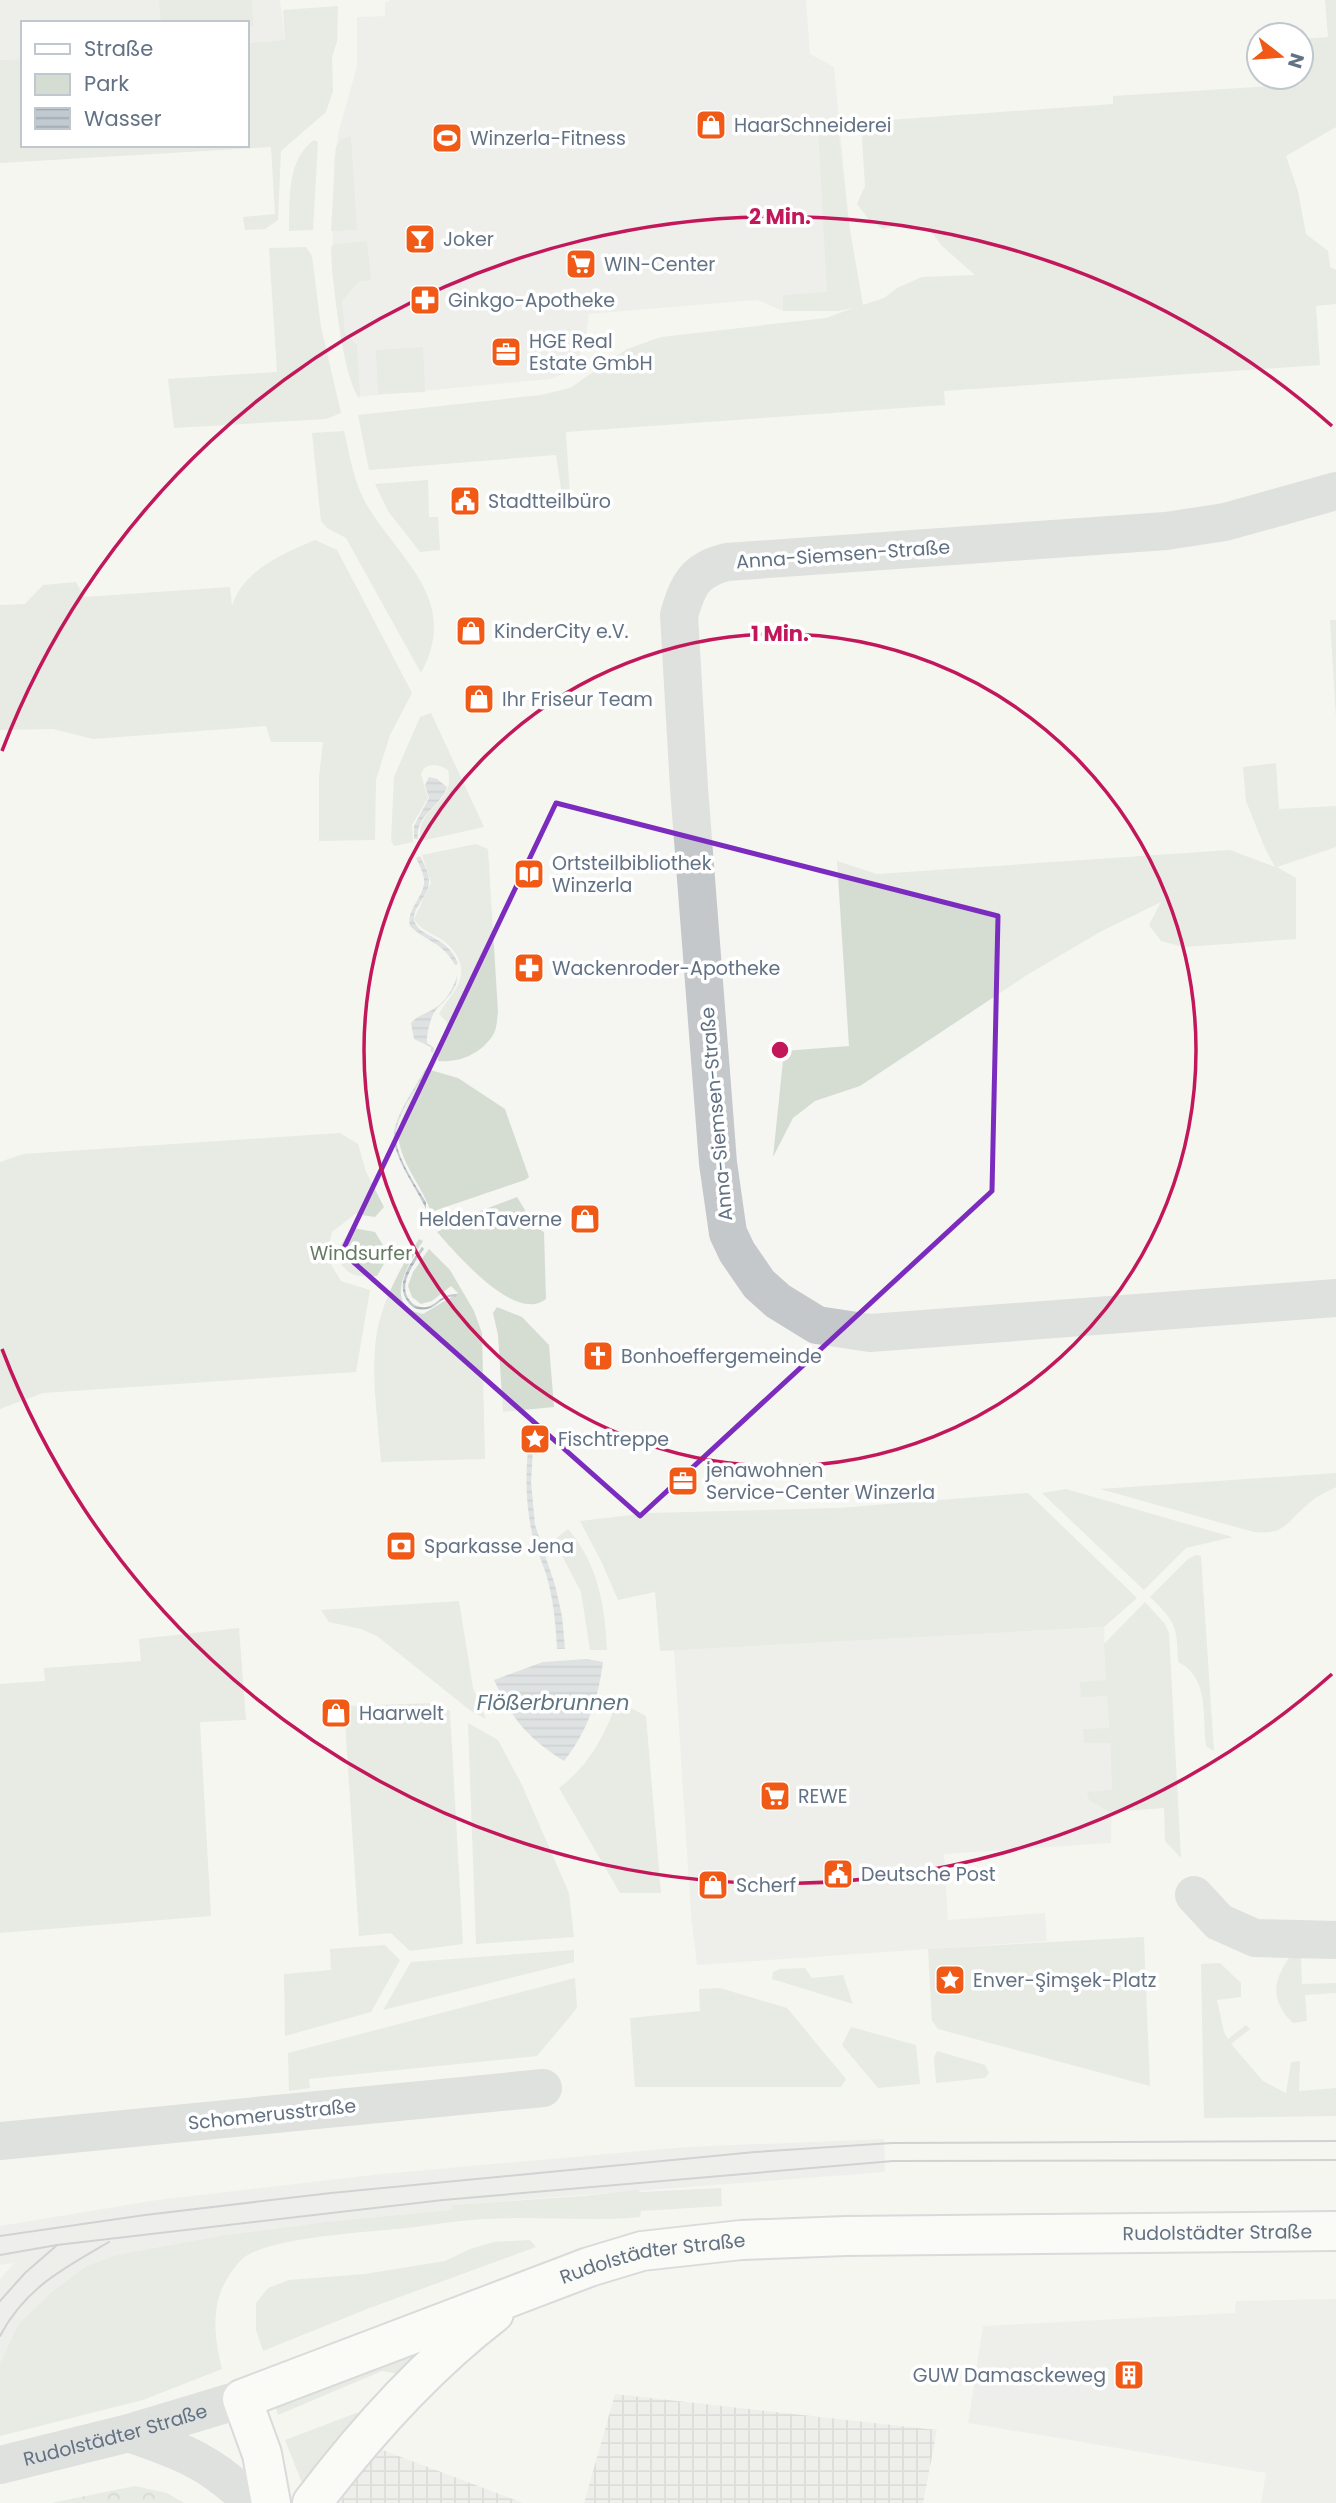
<svg xmlns="http://www.w3.org/2000/svg" width="1336" height="2503" viewBox="0 0 1336 2503" font-family="Poppins,sans-serif">
<style>
.built{fill:#e5e7e4}
.industrial{fill:url(#industrial-grid)}
.green{fill:#d5ddd2}
.forest{fill:url(#forest-crowns)}
.water{fill:url(#water-rules)}
.lines{fill:none;stroke-linecap:round;stroke-linejoin:round}
.secondary-casing{stroke:#b6bbc0;stroke-width:42}
.minor{stroke:#c4c8cb;stroke-width:38}
.tertiary{stroke:#c4c8cb;stroke-width:38}
.secondary{stroke:#fff;stroke-width:38}
.tram{stroke:#a4a9b0;stroke-width:2}
.marked{fill:none;stroke:#7b2cbf;stroke-width:5;stroke-linejoin:round}
.ring{fill:none;stroke:#c2185b;stroke-width:3.5}
.labels{text-anchor:middle;stroke-width:7;stroke-linejoin:round;paint-order:stroke}
.poi-label{font-size:19px;fill:#627284;stroke:#fff;text-anchor:start}
.street-label{font-size:19px;fill:#627284;stroke:#fff}
.park-label{font-size:19px;fill:#647b61;stroke:#fff}
.water-label{font-size:21px;font-style:italic;fill:#5d7582;stroke:#fff}
.centre{fill:#c2185b;stroke:#fff;stroke-width:3.5}
.ring-label{font-size:21px;text-anchor:middle;font-weight:bold;fill:#c2185b;stroke:#fff;stroke-width:7;stroke-linejoin:round;paint-order:stroke}
</style>
<defs>
<pattern id="industrial-grid" width="8" height="8" patternUnits="userSpaceOnUse" patternTransform="scale(1.75)"><rect width="8" height="8" fill="#e5e7e4"/><path d="M0 4h8M4 0v8" fill="none" stroke="#bdc0be"/></pattern>
<pattern id="forest-crowns" width="20" height="18" patternUnits="userSpaceOnUse" patternTransform="scale(1.75)"><rect width="20" height="18" fill="#d5ddd2"/><path d="M2 6a3 3 0 1 1 6 0M12 15a3 3 0 1 1 6 0" fill="none" stroke="#b0b8b0"/></pattern>
<pattern id="water-rules" width="6" height="5" patternUnits="userSpaceOnUse" patternTransform="scale(1.75)"><rect width="6" height="5" fill="#c0cad0"/><path d="M0 2.5h6" fill="none" stroke="#9fa8ae"/></pattern>
</defs>
<rect width="100%" height="100%" fill="#f5f5f1"/>
<!-- built -->
<g class="built">
<polygon points="0,0 280,0 285,40 247,43 247,23 23,23 23,59 0,60"/>
<polygon points="391,0 806,0 810,54 834,67 849,224 845,297 783,311 757,300 589,314 586,337 576,365 567,373 550,379 357,397 343,344 332,271 334,160 339,130 357,66 357,17 385,16 385,2"/>
<polygon points="1104,1627 1112,1790 1111,1843 944,1854 948,1920 1045,1913 1047,1941 697,1965 691,1915 674,1650"/>
<polygon points="884,2139 885,2172 454,2205 451,2210 334,2221 226,2235 174,2245 18,2325 0,2363 0,2279 14,2263 0,2265 0,2226 157,2200 381,2174 686,2147"/>
<polygon points="1336,2299 1336,2503 1261,2503 1266,2473 968,2423 983,2326 1235,2313 1236,2301"/>
</g>
<!-- industrial -->
<g class="industrial">
<polygon points="615,2394 937,2430 923,2503 584,2503"/>
<polygon points="380,2449 523,2503 339,2503"/>
</g>
<!-- green -->
<g class="green">
<polygon points="159,0 252,0 253,26 247,27 247,23 161,23"/>
<polygon points="1325,0 1336,0 1336,127 1286,156 1298,191 1306,234 1328,251 1330,267 1336,270 1336,304 1316,306 1320,365 944,391 945,405 566,432 570,497 563,502 556,455 369,470 358,415 541,395 570,388 627,349 661,337 826,318 853,308 839,311 783,311 783,295 827,292 818,128 838,127 849,224 863,305 884,298 897,288 922,277 975,275 942,246 928,227 904,224 883,229 870,221 857,204 865,186 861,122 1113,104 1113,96 1302,84 1301,39 1328,37"/>
<polygon points="338,6 337,41 332,57 333,91 326,112 281,151 278,220 265,229 245,230 243,217 275,214 271,147 0,163 0,60 23,59 23,145 247,145 247,43 285,40 283,10"/>
<polygon points="351,136 357,230 331,231 336,147 341,139"/>
<path d="M314,140l4,2 -5,88 -24,1c1,-32 -3,-70 25,-91z"/>
<path d="M367,241l4,39 -12,1 -17,20 3,32 12,12 3,53c-17,-16 -28,-122 -29,-148l1,-4 4,-2z"/>
<polygon points="306,247 312,256 321,327 341,413 326,419 174,428 168,379 277,372 269,248"/>
<polygon points="423,347 425,392 378,394 376,350"/>
<path d="M344,431c6,26 10,53 24,76 34,55 92,94 53,166l-75,-135 -19,-10 -6,-7 -9,-88z"/>
<polygon points="428,480 429,517 438,517 440,550 420,552 388,511 375,484"/>
<path d="M315,540l22,10 75,143 -22,42 -14,45 -1,60 -56,1v-64l4,-35h-52l-5,-16 -173,13 -40,-10 -53,1v-125l25,-1 18,-19 33,-3 8,15 146,-10 2,19c10,-35 52,-53 83,-66z"/>
<polygon points="1330,620 1336,620 1336,718"/>
<path d="M431,713l53,114 -63,14c-8,-34 36,-35 27,-71 -9,-5 -14,-7 -24,-2l-3,6 7,24 -16,27 1,17 -19,4 -3,-6 3,-63 26,-60z"/>
<polygon points="1276,763 1279,809 1336,806 1336,847 1277,867 1296,878 1296,939 1184,947 1161,941 1149,925 1161,902 1100,932 1027,975 860,1086 815,1101 793,1118 773,1157 784,1051 849,1046 837,861 877,874 1230,850 1275,867 1264,846 1246,801 1243,767"/>
<path d="M476,844l12,5 10,163c-1,7 -1,17 -5,23 -12,19 -34,28 -55,26 0,-15 9,-24 9,-39l-8,-8c10,-18 29,-32 20,-54 -4,-9 -10,-16 -18,-21 -10,-6 -20,-9 -27,-20l17,-36 -9,-28z"/>
<path d="M427,1069l31,9 47,31 24,68 -4,3 -94,32c-8,-24 -28,-46 -32,-71 -4,-20 18,-54 28,-72z"/>
<polygon points="340,1133 358,1144 366,1172 384,1207 375,1217 355,1214 332,1232 326,1256 341,1281 370,1290 356,1372 43,1393 0,1409 0,1162 23,1154"/>
<path d="M517,1197l11,18 1,8 15,9 2,67c-31,25 -90,-46 -109,-67l35,-18z"/>
<path d="M353,1228l22,4 14,23 -12,21c-20,1 -27,1 -39,-16l2,-15z"/>
<path d="M419,1239l4,2c-14,21 -42,65 0,73l35,-21 -7,-7 -19,15 -11,3 -9,-7 -4,-11 5,-14 16,-23 21,21 24,41 8,22 3,126 -104,3c-3,-41 -10,-84 -5,-124 5,-35 24,-70 43,-99z"/>
<polygon points="497,1307 522,1317 549,1345 554,1407 503,1412 498,1335 493,1313"/>
<path d="M1336,1473v14c-10,5 -21,10 -29,18 -22,18 -21,30 -53,27l-154,-43z"/>
<polygon points="1066,1489 1232,1537 1233,1537 1186,1548 1144,1590 1042,1493"/>
<polygon points="1028,1493 1137,1598 1104,1627 660,1651 655,1592 618,1600 601,1561 580,1521 649,1513 838,1508"/>
<path d="M568,1529c30,35 37,76 39,121h-17l-9,-58 -27,-52z"/>
<path d="M1196,1555l5,1 13,195 -8,-5c-4,-29 4,-69 -28,-84 -1,-36 -2,-40 -28,-65l38,-38z"/>
<polygon points="459,1601 473,1688 486,1719 471,1711 377,1636 361,1629 329,1622 321,1610"/>
<polygon points="1145,1602 1165,1624 1169,1633 1181,1858 1165,1841 1164,1808 1110,1812 1089,1800 1087,1792 1112,1790 1110,1743 1084,1743 1083,1729 1109,1728 1107,1696 1081,1697 1080,1682 1106,1680 1104,1644"/>
<polygon points="239,1628 246,1720 200,1722 211,1916 0,1933 0,1684 45,1681 44,1668 141,1661 139,1639"/>
<path d="M617,1701l29,15 15,177h-41l-61,-105c29,-21 47,-54 58,-87z"/>
<polygon points="436,1703 450,1711 463,1944 410,1951 391,1933 359,1936 344,1706"/>
<polygon points="468,1723 498,1740 522,1785 569,1893 574,1937 476,1944"/>
<polygon points="1144,1937 1150,2086 938,2029 932,2021 928,1949"/>
<polygon points="385,1945 400,1960 371,2012 285,2036 284,1974 331,1970 330,1949"/>
<polygon points="574,1950 574,1962 383,2010 411,1962"/>
<path d="M1301,1957l1,27 34,-1v10l-31,2 2,26 -14,2c-22,-21 -21,-41 -4,-65z"/>
<polygon points="1220,1963 1241,1983 1241,1997 1217,2000 1224,2032 1228,2039 1246,2025 1250,2029 1231,2044 1263,2081 1286,2093 1291,2062 1300,2061 1299,2091 1336,2088 1336,2116 1204,2118 1201,1964"/>
<polygon points="805,1968 812,1978 843,1975 853,2004 772,1979 773,1972 780,1969"/>
<polygon points="575,1978 577,2008 537,2056 309,2079 310,2088 289,2091 288,2053"/>
<polygon points="720,1988 787,2008 846,2079 841,2087 635,2087 630,2018 700,2011 699,1989"/>
<polygon points="851,2027 916,2045 920,2084 878,2088 842,2045"/>
<polygon points="937,2051 985,2065 989,2073 985,2078 936,2083 934,2057"/>
<path d="M721,2188l1,18 -81,5 -1,6c-51,5 -102,-1 -154,2 -26,1 -53,6 -79,9 -35,4 -143,9 -166,32 -31,33 -29,68 -19,109l-79,31 -143,36v-73l18,-38 34,-33 35,-26 30,-11 109,-20 108,-14 117,-11 2,-5 130,-9 55,-6 2,2z"/>
<polygon points="530,2240 536,2247 367,2309 263,2351 256,2330 256,2303 268,2288 289,2280 365,2274 445,2261 470,2249 494,2242"/>
<polygon points="425,2350 404,2375 382,2371 278,2415 275,2406 294,2402"/>
<polygon points="380,2404 304,2488 285,2440"/>
</g>
<!-- forest -->
<polygon class="forest" points="135,2486 167,2493 184,2503 51,2503"/>
<!-- water -->
<g class="water">
<path d="M429,777l8,2 10,8c-6,20 -32,27 -29,52h-4v-13l15,-28 -4,-13z"/>
<path d="M420,856c4,8 9,17 9,26 0,15 -20,28 -14,41 7,15 33,13 43,41l-3,1c-12,-23 -29,-23 -45,-39 -4,-18 16,-30 14,-47 -1,-7 -5,-15 -8,-21z"/>
<path d="M457,976c1,14 -12,24 -21,34 -5,5 -10,25 -9,33l7,5 -1,5 -2,-1v-5l-17,-8 -3,-16c7,-8 15,-9 24,-15 11,-6 19,-21 22,-32z"/>
<path d="M426,1068l2,1c-11,19 -29,42 -32,64 -3,19 20,53 30,69v7c-8,-19 -35,-54 -32,-76 2,-19 22,-47 32,-65z"/>
<path d="M422,1247l2,2c-10,14 -29,38 -12,54 4,4 10,5 15,4 12,-4 16,-14 30,-13l-1,3c-13,-3 -18,10 -29,12 -8,2 -15,-1 -19,-7 -14,-18 3,-40 14,-55z"/>
<path d="M531,1425l11,4 -4,21 -5,-1 -2,33 4,43 20,60 7,31 3,33h-8c-1,-21 -3,-43 -8,-64 -4,-20 -15,-37 -18,-57 -7,-35 -5,-68 0,-103z"/>
<path d="M587,1659l16,3c-5,38 -16,70 -39,99 -38,-24 -51,-41 -70,-81l49,-18z"/>
</g>
<g class="lines">
<!-- secondary casing -->
<g class="secondary-casing">
<g id="secondary">
<path id="s2" d="M271,2503l-9,-49 -20,-55 347,-132 53,-16 99,-11 105,-4 490,-5"/>
<path d="M312,2503c53,-70 112,-136 182,-190"/>
</g>
</g>
<!-- minor -->
<g class="minor">
<path d="M1336,491l-111,31 -59,9 -439,31c-33,8 -39,23 -48,53l10,173 29,375 10,70 9,19 22,32 19,17 39,24 53,8 466,-35"/>
<polyline points="1194,1895 1219,1922 1255,1938 1336,1940"/>
<polyline points="0,2141 543,2088"/>
</g>
<!-- tertiary -->
<g class="tertiary">
<path d="M129,2433c52,18 83,29 123,70"/>
<path id="s1" d="M0,2465l129,-32 113,-34"/>
</g>
<!-- secondary -->
<use href="#secondary" class="secondary"/>
<!-- tram -->
<g class="tram">
<polyline points="0,2236 145,2215 331,2193 755,2152 892,2143 1336,2141"/>
<polyline points="0,2255 57,2245 443,2200 893,2161 1336,2160"/>
<polyline points="0,2301 25,2273 56,2246"/>
<path d="M0,2336c25,-48 64,-68 109,-94"/>
</g>
</g>
<!-- marked area -->
<path d="M0 0H1336V2503H0ZM556,803l442,113 -6,275 -352,325 -298,-264z" fill="#f5f5f1" fill-opacity=".55" fill-rule="evenodd"/>
<path class="marked" d="M556,803l442,113 -6,275 -352,325 -298,-264z"/>
<!-- distance rings -->
<g class="ring">
<circle cx="780" cy="1050" r="416"/>
<path d="M1332 1674A833 833 0 0 1 2 1349M2 751A833 833 0 0 1 1332 426"/>
</g>
<!-- icons -->
<defs>
<g id="shop-square" transform="scale(1.575)"><rect x="-9" y="-9" width="18" height="18" rx="4" fill="#f05916" stroke="#fff"/><path d="M-5-2.5h2.3a2.7 3.5 0 0 1 5.4 0H5L5.5 6h-11ZM-1.5-2.5h3a1.5 2.3 0 0 0-3 0Z" fill="#fff"/></g>
<g id="stadium-square" transform="scale(1.575)"><rect x="-9" y="-9" width="18" height="18" rx="4" fill="#f05916" stroke="#fff"/><path d="M0-5a6.5 5 0 1 0 0 10a6.5 5 0 1 0 0-10ZM-3.5-1.8h7v3.6h-7Z" fill="#fff"/></g>
<g id="bar-square" transform="scale(1.575)"><rect x="-9" y="-9" width="18" height="18" rx="4" fill="#f05916" stroke="#fff"/><path d="M-6-5H6L.8 .8V4.5H3.5V6h-7V4.5H-.8V.8Z" fill="#fff"/></g>
<g id="supermarket-square" transform="scale(1.575)"><rect x="-9" y="-9" width="18" height="18" rx="4" fill="#f05916" stroke="#fff"/><path d="M-6-5.5h2.5l.6 2H6L4.5 2H-2.5L-4.4-4H-6ZM-1.5 3.2a1.3 1.3 0 1 0 .1 0ZM3 3.2a1.3 1.3 0 1 0 .1 0Z" fill="#fff"/></g>
<g id="pharmacy-square" transform="scale(1.575)"><rect x="-9" y="-9" width="18" height="18" rx="4" fill="#f05916" stroke="#fff"/><path d="M-2-6h4v4h4v4h-4v4h-4v-4h-4v-4h4Z" fill="#fff"/></g>
<g id="office-square" transform="scale(1.575)"><rect x="-9" y="-9" width="18" height="18" rx="4" fill="#f05916" stroke="#fff"/><path d="M-6-3h4V-5.5h4V-3h4V5H-6ZM-1-4.5V-3h2v-1.5ZM-6 0V1H6V0Z" fill="#fff"/></g>
<g id="civic-square" transform="scale(1.575)"><rect x="-9" y="-9" width="18" height="18" rx="4" fill="#f05916" stroke="#fff"/><path d="M-.6-6.5H3V-4.5H.6V-3L4-1V1h2V6H-6V1h2V-1L-.6-3ZM-1.2 2.5V6h2.4V2.5Z" fill="#fff"/></g>
<g id="library-square" transform="scale(1.575)"><rect x="-9" y="-9" width="18" height="18" rx="4" fill="#f05916" stroke="#fff"/><path d="M-6-4Q-3-5.5-.7-3.5V5Q-3 3-6 4ZM6-4Q3-5.5 .7-3.5V5Q3 3 6 4Z" fill="#fff"/></g>
<g id="church-square" transform="scale(1.575)"><rect x="-9" y="-9" width="18" height="18" rx="4" fill="#f05916" stroke="#fff"/><path d="M-1.2-6h2.4v3.5h3.3v2.4h-3.3V6h-2.4V-.1h-3.3v-2.4h3.3Z" fill="#fff"/></g>
<g id="sight-square" transform="scale(1.575)"><rect x="-9" y="-9" width="18" height="18" rx="4" fill="#f05916" stroke="#fff"/><path d="M0-6L1.8-2.2L6-1.7L2.9 1.2L3.7 5.4L0 3.3L-3.7 5.4L-2.9 1.2L-6-1.7L-1.8-2.2Z" fill="#fff"/></g>
<g id="bank-square" transform="scale(1.575)"><rect x="-9" y="-9" width="18" height="18" rx="4" fill="#f05916" stroke="#fff"/><path d="M-6-4H6V4H-6ZM0-2.3a2.3 2.3 0 1 0 0 4.6a2.3 2.3 0 1 0 0-4.6Z" fill="#fff"/></g>
<g id="building-square" transform="scale(1.575)"><rect x="-9" y="-9" width="18" height="18" rx="4" fill="#f05916" stroke="#fff"/><path d="M-4-6H4V6H1V3H-1V6H-4ZM-2.5-4.3h1.7v1.8h-1.7ZM.8-4.3h1.7v1.8H.8ZM-2.5-1h1.7V.8h-1.7ZM.8-1h1.7V.8H.8Z" fill="#fff"/></g>
</defs>
<g fill-rule="evenodd">
<use href="#shop-square" x="711" y="125"/>
<use href="#stadium-square" x="447" y="138"/>
<use href="#bar-square" x="420" y="239"/>
<use href="#supermarket-square" x="581" y="264"/>
<use href="#pharmacy-square" x="425" y="300"/>
<use href="#office-square" x="506" y="352"/>
<use href="#civic-square" x="465" y="501"/>
<use href="#shop-square" x="471" y="631"/>
<use href="#shop-square" x="479" y="699"/>
<use href="#library-square" x="529" y="874"/>
<use href="#pharmacy-square" x="529" y="968"/>
<use href="#shop-square" x="585" y="1219"/>
<use href="#church-square" x="598" y="1356"/>
<use href="#sight-square" x="535" y="1439"/>
<use href="#office-square" x="683" y="1481"/>
<use href="#bank-square" x="401" y="1546"/>
<use href="#shop-square" x="336" y="1713"/>
<use href="#supermarket-square" x="775" y="1796"/>
<use href="#civic-square" x="838" y="1874"/>
<use href="#shop-square" x="713" y="1885"/>
<use href="#sight-square" x="950" y="1980"/>
<use href="#building-square" x="1129" y="2375"/>
</g>
<g class="labels">
<!-- poi labels -->
<g class="poi-label">
<text x="734" y="132">HaarSchneiderei</text>
<text x="470" y="145">Winzerla-Fitness</text>
<text x="443" y="246">Joker</text>
<text x="604" y="271">WIN-Center</text>
<text x="448" y="307">Ginkgo-Apotheke</text>
<text x="529" y="348">HGE Real<tspan x="529" dy="22">Estate GmbH</tspan></text>
<text x="488" y="508">Stadtteilbüro</text>
<text x="494" y="638">KinderCity e.V.</text>
<text x="502" y="706">Ihr Friseur Team</text>
<text x="552" y="870">Ortsteilbibliothek<tspan x="552" dy="22">Winzerla</tspan></text>
<text x="552" y="975">Wackenroder-Apotheke</text>
<text x="562" y="1226" text-anchor="end">HeldenTaverne</text>
<text x="621" y="1363">Bonhoeffergemeinde</text>
<text x="558" y="1446">Fischtreppe</text>
<text x="706" y="1477">jenawohnen<tspan x="706" dy="22">Service-Center Winzerla</tspan></text>
<text x="424" y="1553">Sparkasse Jena</text>
<text x="359" y="1720">Haarwelt</text>
<text x="798" y="1803">REWE</text>
<text x="861" y="1881">Deutsche Post</text>
<text x="736" y="1892">Scherf</text>
<text x="973" y="1987">Enver-Şimşek-Platz</text>
<text x="1106" y="2382" text-anchor="end">GUW Damasckeweg</text>
</g>
<!-- street labels -->
<g class="street-label">
<text transform="translate(843 554) rotate(-4)" y="7">Anna-Siemsen-Straße</text>
<text transform="translate(716 1114) rotate(-95)" y="7">Anna-Siemsen-Straße</text>
<text transform="translate(272 2114) rotate(-6)" y="7">Schomerusstraße</text>
<text dy="7" stroke="none"><textPath href="#s2" startOffset="1111">Rudolstädter Straße</textPath></text>
<text dy="7" stroke="none"><textPath href="#s2" startOffset="544">Rudolstädter Straße</textPath></text>
<text dy="7" stroke="none"><textPath href="#s1" startOffset="119">Rudolstädter Straße</textPath></text>
</g>
<!-- park labels -->
<g class="park-label">
<text x="361" y="1260">Windsurfer</text>
</g>
<!-- water labels -->
<g class="water-label">
<text x="553" y="1710">Flößerbrunnen</text>
</g>
</g>
<circle cx="780" cy="1050" r="10" class="centre"/>
<g class="ring-label">
<text x="780" y="224">2 Min.</text>
<text x="780" y="641">1 Min.</text>
</g>
<!-- legend -->
<rect x="21" y="21" width="228" height="126" fill="#ffffff" stroke="#c0c7ce" stroke-width="2"/>
<rect x="35" y="44" width="35" height="10" fill="#ffffff" stroke="#c0c7ce" stroke-width="2"/>
<text x="84" y="56" font-size="21" fill="#627284">Straße</text>
<rect x="35" y="74" width="35" height="21" fill="#d5ddd2" stroke="#c0c7ce" stroke-width="2"/>
<text x="84" y="91" font-size="21" fill="#627284">Park</text>
<rect x="35" y="108" width="35" height="21" fill="url(#water-rules)" stroke="#c0c7ce" stroke-width="2"/>
<text x="84" y="126" font-size="21" fill="#627284">Wasser</text>
<!-- north arrow -->
<g transform="translate(1280 56) rotate(107)"><circle r="33" fill="#ffffff" stroke="#c0c7ce" stroke-width="2"/>
<path d="M0-5L12 26L0 18L-12 26Z" fill="#f05916"/>
<text y="-10" font-size="19" font-weight="bold" text-anchor="middle" fill="#627284">N</text>
</g>
</svg>
